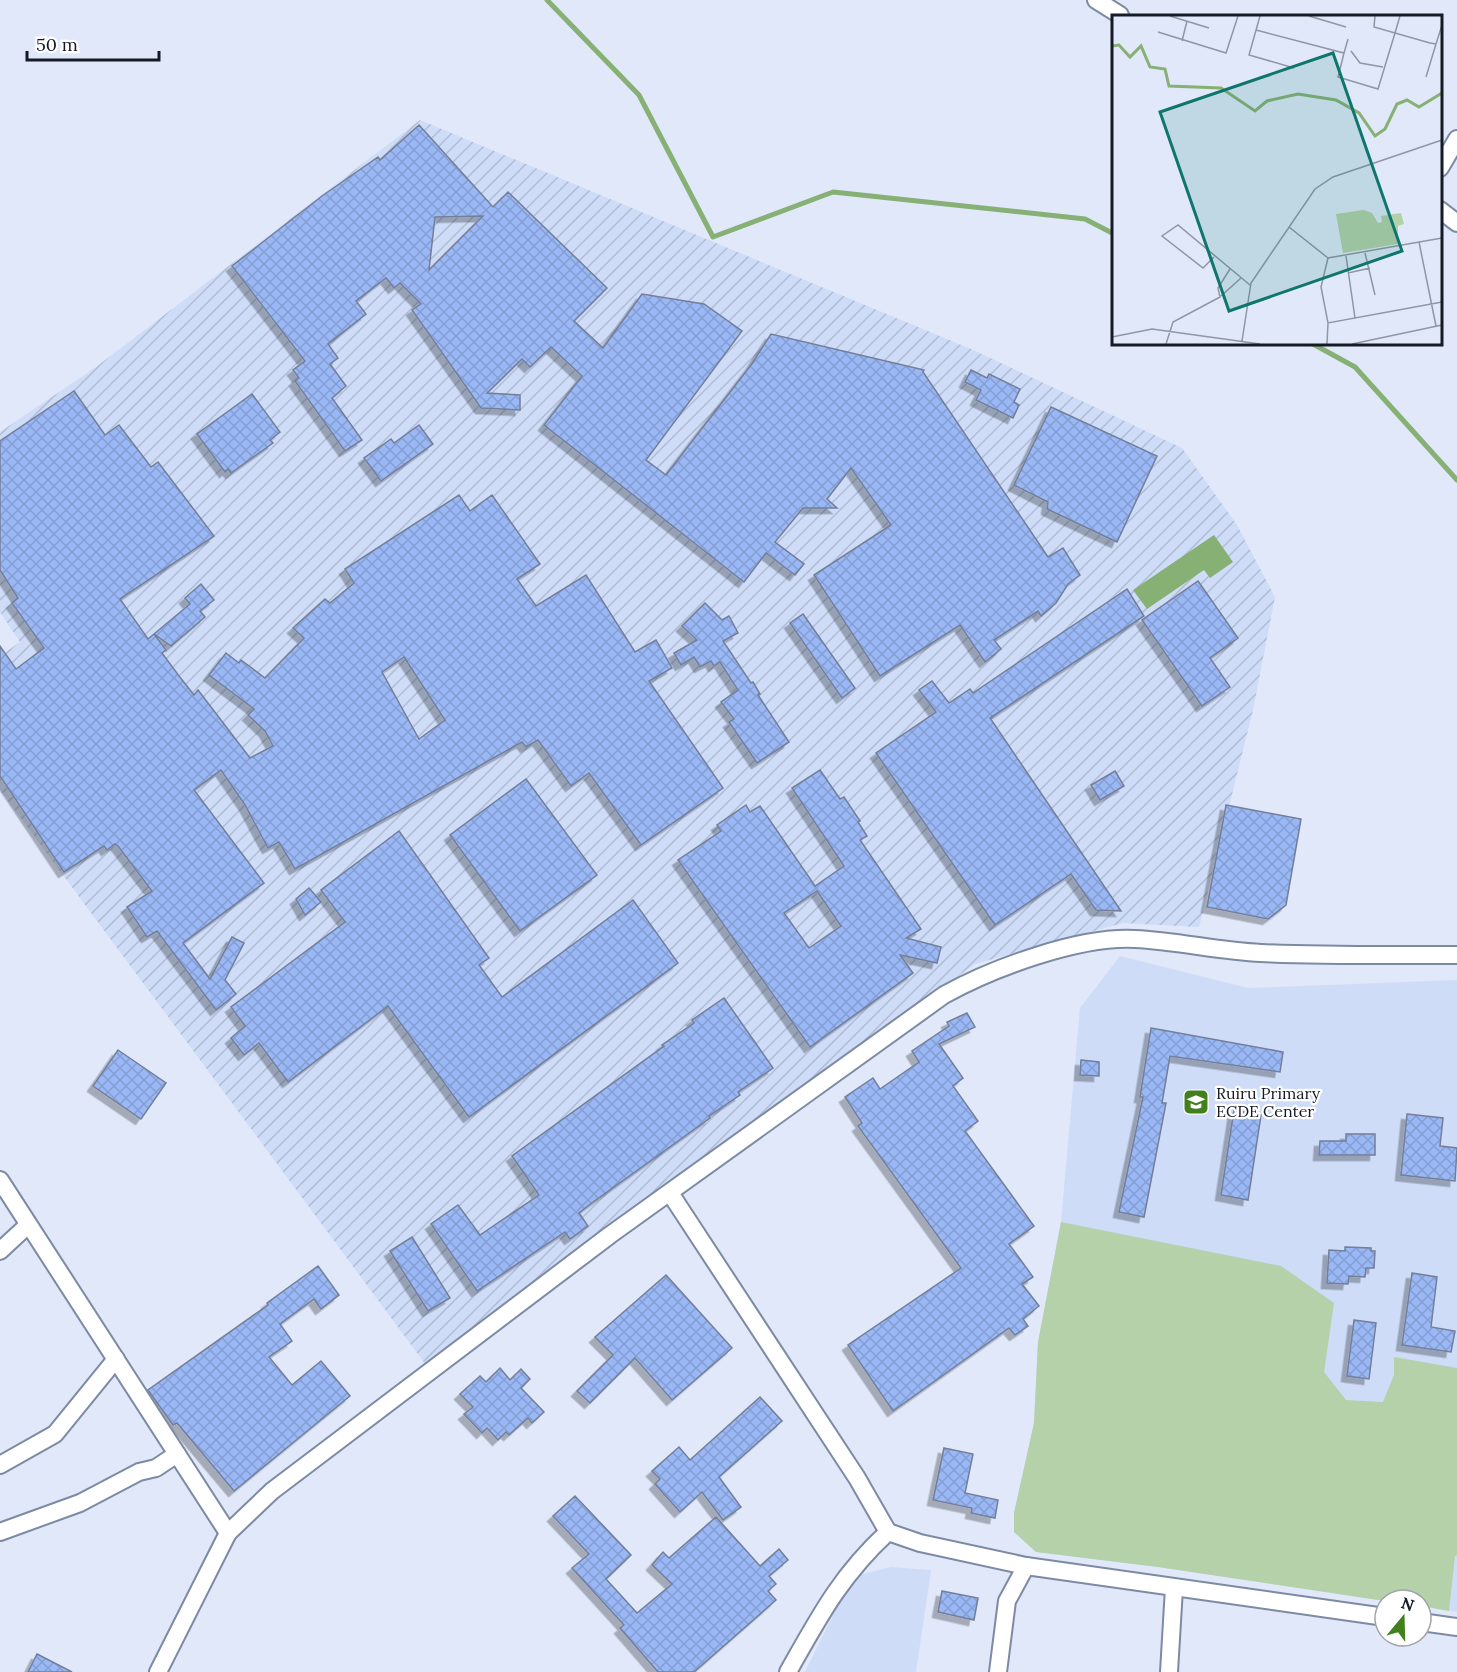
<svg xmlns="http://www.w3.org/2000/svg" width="1457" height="1672" viewBox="0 0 1457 1672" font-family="Lora,serif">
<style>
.built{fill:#cedcf8}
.industrial{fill:url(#industrial-furrows)}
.green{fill:#b4d1a9}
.water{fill:#86b074}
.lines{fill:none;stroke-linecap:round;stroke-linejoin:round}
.stream{stroke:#86b074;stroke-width:5}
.building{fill:url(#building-cross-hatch);stroke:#737f99;stroke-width:1.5;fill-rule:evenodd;filter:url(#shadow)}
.minor-casing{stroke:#7d8aa4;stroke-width:20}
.minor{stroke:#fff;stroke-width:16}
.labels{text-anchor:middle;stroke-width:4.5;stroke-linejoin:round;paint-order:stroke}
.poi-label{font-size:16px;fill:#151a24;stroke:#fff;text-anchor:start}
.inset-river{fill:none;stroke:#86b074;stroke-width:3}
.inset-road{fill:none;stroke:#8f96a4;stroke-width:1.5}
.view{fill:#0f766e;fill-opacity:0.15;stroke:#0f766e;stroke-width:3}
.inset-edge{fill:none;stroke:#151a24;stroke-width:3}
</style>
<defs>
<pattern id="industrial-furrows" width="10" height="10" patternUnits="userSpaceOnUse" patternTransform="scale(1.5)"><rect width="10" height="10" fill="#cedcf8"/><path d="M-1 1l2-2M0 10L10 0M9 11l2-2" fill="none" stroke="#b0bcd4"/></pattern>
<pattern id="building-cross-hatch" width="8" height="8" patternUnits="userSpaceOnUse" patternTransform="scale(1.5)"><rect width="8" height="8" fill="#9ab8f6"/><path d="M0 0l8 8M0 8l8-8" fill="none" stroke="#849ed3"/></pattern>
<filter id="shadow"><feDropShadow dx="-5.5" dy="5.5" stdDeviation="0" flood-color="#0004"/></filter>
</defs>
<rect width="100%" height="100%" fill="#e0e8fa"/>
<!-- built -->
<g class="built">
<polygon points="1120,956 1248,988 1457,980 1457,1612 1421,1606 1421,1600 1385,1601 1158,1567 1036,1552 1014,1532 1014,1513 1034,1423 1038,1342 1061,1222 1080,1008"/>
<polygon points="891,1567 931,1570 916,1672 805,1672 852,1577"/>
</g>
<!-- industrial -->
<polygon class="industrial" points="420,120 971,349 1182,448 1237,525 1275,597 1253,710 1199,927 1123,923 975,964 782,1101 426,1365 0,790 0,656 20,642 0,612 0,432 96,367"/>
<!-- green -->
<polygon class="green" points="1061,1222 1281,1266 1334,1303 1324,1372 1346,1400 1383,1402 1394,1375 1394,1357 1457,1368 1457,1555 1455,1556 1449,1611 1421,1606 1421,1600 1385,1601 1158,1567 1036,1552 1014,1532 1014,1513 1034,1423 1038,1342"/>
<!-- water -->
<polygon class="water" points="1214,535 1233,562 1210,578 1204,570 1147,609 1133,590"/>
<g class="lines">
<!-- stream -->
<g class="stream">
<polyline points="547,0 639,95 713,237 833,192 1085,219 1114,234"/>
<polyline points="1313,344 1355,367 1457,480"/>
</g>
</g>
<!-- building -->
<g class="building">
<path d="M419,125l74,82 15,-15 99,96 -33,33 29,27 39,-54 62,10 38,27 -96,129 20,15 85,-110 20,-31 153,36 -1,2 125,185 15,-9 17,27 -12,9 -12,19 -15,13 -3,-5 -44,29 7,9 -16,13 -25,-37 -80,51 -66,-101 77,-50 -40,-57 -24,31 10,9h-34l-28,34 29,22 -9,11 -29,-22 -22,29 -200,-157 38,-49 -31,-29 -21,20 -8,-8 -35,34 33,2v15l-39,-2 -69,-98 9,-6 -21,-21 -6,5 -8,-10 -30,23 10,13 -38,30 10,14 -8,6 16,22 -14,12 30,42 -17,11 -50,-70 4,-3 -6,-8 12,-9 -73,-95 90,-70 56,-39 2,3zM483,216l-54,54 6,-53z"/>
<polygon points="971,370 987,378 989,374 1020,389 1014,402 1019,405 1013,418 976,400 981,390 965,382"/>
<path d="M74,391l31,44 14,-10 32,42 7,-5 56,74 -94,63 28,40 42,-35 -5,-6 16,-14 13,16 -14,11 5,6 -34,29 -17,-12 12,16 -4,3 17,23 15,19 4,-5 52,68 23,-12 -8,-15 -17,-16 6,-6 -45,-34 17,-22 13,10 2,-3 24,18 39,-40 -11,-10 32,-29 5,4 24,-20 -9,-14 114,-74 11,16 22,-16 48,69 -23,15 19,27 50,-31 49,77 21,-12 16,28 -23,13 74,107 -82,57 -52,-72 -18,13 -33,-46 -12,7 -4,-5 -227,127 -16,-27 -11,6 -23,-43 -24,-35 -27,20 70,93 -81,60 27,36 22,-42 12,6 -19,37 11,14 -20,16 -59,-79 -10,6 -20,-30 25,-16 -34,-45 -3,-2 -8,6 -3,-4 -40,26 -64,-96v-130l16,23 28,-21 -32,-45 6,-5 -18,-28v-129zM404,657l41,63 -26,19 -37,-67z"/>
<polygon points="252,394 280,432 270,440 273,443 231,473 228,469 225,472 197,434"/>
<polygon points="1051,407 1157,456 1117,542 1047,509 1048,502 1014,485"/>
<polygon points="419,425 433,444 381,481 364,458 391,439 394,443"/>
<polygon points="1198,581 1238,638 1210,658 1230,687 1202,706 1142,620"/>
<polygon points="1127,589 1144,616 990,718 1121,911 1096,910 1071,874 995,925 876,753 936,712 919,690 932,681 949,703 970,689 973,693"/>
<polygon points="705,603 722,620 729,616 738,633 723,641 751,683 753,682 760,694 758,695 789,742 757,763 729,722 734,719 721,702 738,690 720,662 714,666 711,661 700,667 694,657 681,665 674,653 697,640 682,626"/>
<polygon points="803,614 855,688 842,698 790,623"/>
<path d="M820,770l20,29 4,-2 16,24 -2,1 9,14 -7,4 61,89 -15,9 35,9 -4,16 -37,-8 13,18 -103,74 -132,-187 43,-29 -4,-6 29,-20 4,7 10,-6 55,80 29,-20 -52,-78zM817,891l24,35 -32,22 -25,-35z"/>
<polygon points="1115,771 1124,786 1100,800 1091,785"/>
<polygon points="526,779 597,875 520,931 450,835"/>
<polygon points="1226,805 1301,819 1286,905 1268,919 1207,907"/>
<polygon points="399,831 489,958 479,965 502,997 633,900 678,963 469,1117 388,1006 288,1082 259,1043 244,1055 231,1038 245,1026 231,1007 345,922 321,890"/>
<polygon points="309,888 321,902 305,915 296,899"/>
<polygon points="724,998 773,1068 738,1092 740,1095 709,1116 710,1118 589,1205 579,1213 588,1226 570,1239 565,1232 477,1291 431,1224 458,1205 480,1235 539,1195 512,1156 664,1046 662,1045 694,1023 692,1020"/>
<polygon points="967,1013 975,1027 939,1044 963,1078 953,1086 978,1121 965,1131 1034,1226 1009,1244 1033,1277 1022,1284 1039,1306 1023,1319 1028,1326 1015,1335 1009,1328 893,1411 848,1345 961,1268 858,1126 862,1123 845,1097 873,1078 880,1089 919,1062 912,1051 949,1026 947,1022"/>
<polygon points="1151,1028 1283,1052 1280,1072 1170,1056 1162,1103 1166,1103 1144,1217 1119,1212 1143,1097 1140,1097"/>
<polygon points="118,1050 166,1083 141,1119 93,1086"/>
<polygon points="1081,1060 1099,1062 1099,1076 1080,1075"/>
<polygon points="1234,1110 1261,1115 1248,1200 1221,1195"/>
<polygon points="1407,1114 1443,1118 1440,1146 1457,1148 1455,1181 1401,1175"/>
<polygon points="1346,1134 1375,1134 1375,1155 1319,1155 1320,1141 1346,1141"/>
<polygon points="412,1237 450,1298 428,1311 390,1251"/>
<polygon points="1345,1247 1371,1248 1371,1251 1375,1251 1374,1268 1366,1268 1365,1277 1349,1276 1348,1284 1327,1283 1329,1250 1345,1251"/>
<polygon points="318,1266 339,1295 321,1309 314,1299 280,1324 292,1341 269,1357 292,1385 321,1361 350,1396 234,1491 177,1423 173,1425 148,1390 268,1305 267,1303"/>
<polygon points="1412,1273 1437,1277 1431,1327 1455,1331 1451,1352 1402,1345"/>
<polygon points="666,1275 732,1348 672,1400 635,1358 590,1403 577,1391 613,1355 595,1337"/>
<polygon points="1354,1320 1376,1323 1369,1379 1347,1376"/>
<polygon points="500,1368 510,1380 521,1369 530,1379 521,1388 544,1412 532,1423 528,1418 509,1435 506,1432 498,1440 487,1428 482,1433 464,1414 473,1407 460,1394 480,1376 486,1382"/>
<polygon points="760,1397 782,1421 719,1477 741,1507 723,1520 702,1492 680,1512 655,1484 660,1479 652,1471 679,1447 690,1460"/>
<polygon points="944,1448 973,1454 965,1493 998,1500 995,1518 971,1513 972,1508 933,1500"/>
<polygon points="575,1496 631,1555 606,1579 637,1613 672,1584 652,1565 663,1552 669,1558 716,1517 760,1566 779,1549 788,1560 769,1576 776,1584 768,1591 776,1600 694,1672 658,1672 620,1628 624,1625 572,1568 589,1554 553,1516"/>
<polygon points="942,1591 978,1598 974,1620 938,1612"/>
<polygon points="37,1654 72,1672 28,1672"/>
</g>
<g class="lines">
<!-- minor casing -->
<g class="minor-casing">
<g id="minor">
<polyline points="1096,0 1120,15"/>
<polyline points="1440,168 1457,139"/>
<polyline points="1440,210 1457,223"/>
<polyline points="0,1180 228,1533"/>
<polyline points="670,1193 857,1478 888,1532"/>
<polyline points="0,1251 28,1225"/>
<polyline points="0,1465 55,1434 116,1359"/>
<polyline points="0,1532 80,1503 139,1472 156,1468 177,1454"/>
<polyline points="1421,1622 1457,1627"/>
<path d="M158,1672l70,-139 44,-42 338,-256 334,-240c49,-27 135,-59 191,-56 42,2 84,12 126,14 65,3 131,2 196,2"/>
<path d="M788,1672c31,-55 53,-97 100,-140l32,11 106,23 359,51"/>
<polyline points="998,1672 1007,1601 1026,1566"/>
<polyline points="1169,1672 1174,1588"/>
</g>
</g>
<!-- minor -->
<use href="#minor" class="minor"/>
</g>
<!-- icons -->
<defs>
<g id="school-square" transform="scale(1.35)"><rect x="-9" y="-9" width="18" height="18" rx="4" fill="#427f1d" stroke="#fff"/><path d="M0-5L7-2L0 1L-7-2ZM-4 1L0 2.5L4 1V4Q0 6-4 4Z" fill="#fff"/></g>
</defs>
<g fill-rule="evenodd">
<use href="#school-square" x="1196" y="1102"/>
</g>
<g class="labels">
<!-- poi labels -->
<g class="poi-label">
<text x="1216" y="1099">Ruiru Primary<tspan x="1216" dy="18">ECDE Center</tspan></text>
</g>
</g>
<!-- overview -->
<g transform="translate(1112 15)">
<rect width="330" height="330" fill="#e0e8fa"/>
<path d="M252,195l8,3 6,10 4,-1 -1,-6 20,-3 3,11 -6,2v18l-55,9 -7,-39z" fill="#b4d1a9"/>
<path class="inset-river" d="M0,31l7,-1 11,12 11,-11 9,21 15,2 4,17 52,2 34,23 12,-10 31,-7 38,6 23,13 16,23 10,-7 12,-25 10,-4 12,7 23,-14"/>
<path class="inset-road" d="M58,1l39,12M148,1l-11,39 45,13M197,1l37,11M288,1l-5,17 35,10 6,1 6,-19M144,15l88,23 4,-14M46,17l68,21 12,-37M70,26l5,-20M239,36l9,12 23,4M232,38l-6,24 40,12 17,-56 -21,-6 1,-11M314,62l10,-33M177,212l39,31M330,223l-114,20 -7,29 7,36 114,-21M307,227l17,84M253,238l10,42M234,241l9,62M102,242l-11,11 -41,-32 16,-11 72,60M236,258l22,-5M109,281l20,-18M0,322l40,-8 108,15M130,326l9,-58 64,-94 18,-12 109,-37M54,329l7,-22 47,-25 -2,-9 12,-19M215,329l1,-21M240,329l90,-19"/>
<path class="view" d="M221,38l69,198 -173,60 -69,-199z"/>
<rect width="330" height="330" class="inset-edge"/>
</g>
<!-- north arrow -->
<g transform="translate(1403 1618) rotate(19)"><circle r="28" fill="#ffffff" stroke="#a1a3a7" stroke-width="1.5"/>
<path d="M0-4.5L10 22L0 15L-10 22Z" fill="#427f1d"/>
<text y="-9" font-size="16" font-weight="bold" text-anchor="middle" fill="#151a24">N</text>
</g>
<!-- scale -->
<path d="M27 51v9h132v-9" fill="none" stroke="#151a24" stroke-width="3"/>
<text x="36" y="51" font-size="18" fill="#151a24" stroke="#ffffff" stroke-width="4.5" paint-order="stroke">50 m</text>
</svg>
